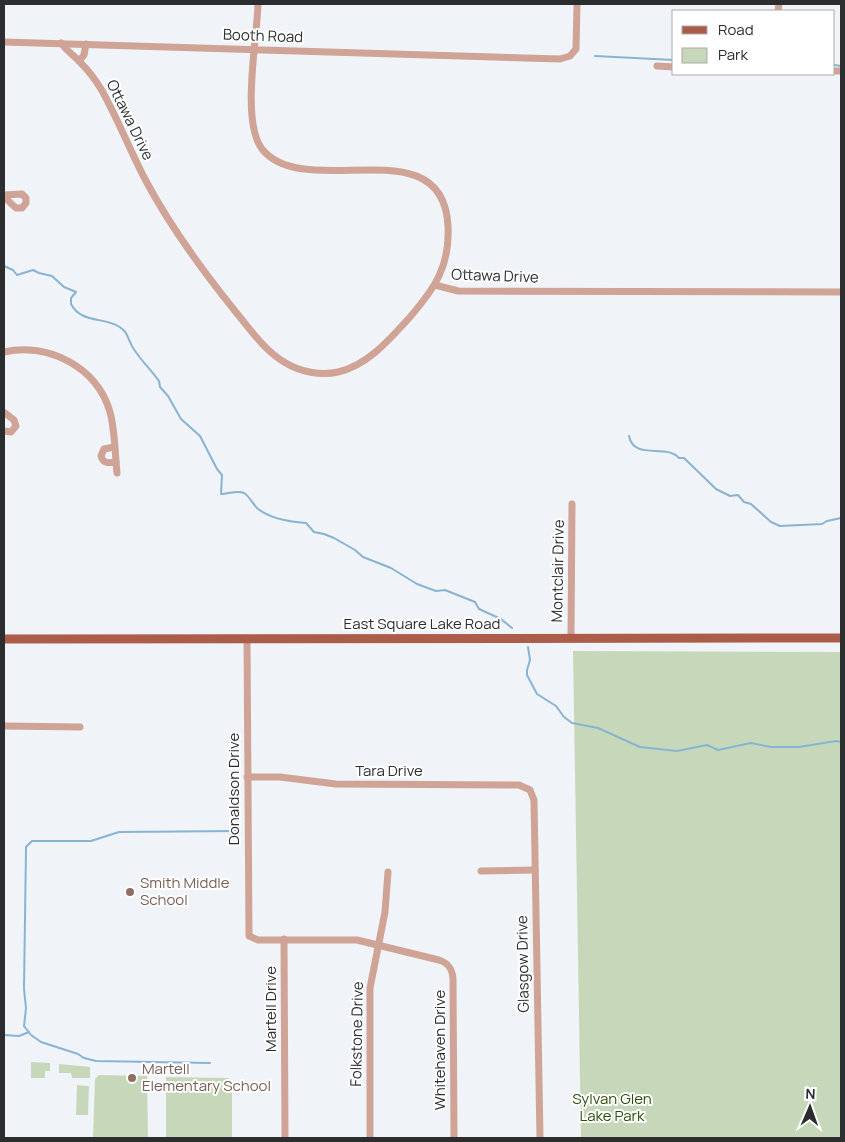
<svg xmlns="http://www.w3.org/2000/svg" width="845" height="1142" viewBox="0 0 845 1142" font-family="Manrope,sans-serif">
<style>
.green{fill:#c6d8b9}
.lines{fill:none;stroke-linecap:round;stroke-linejoin:round}
.stream{stroke:#87b4d3;stroke-width:2}
.minor{stroke:#d0a397;stroke-width:7}
.major{stroke:#ab5d49;stroke-width:9}
.education-dot{fill:#8d6e63;stroke:#fff;stroke-width:2}
.labels{text-anchor:middle;stroke-width:4;stroke-linejoin:round;paint-order:stroke}
.street-label{font-size:15px;fill:#2c2d2f;stroke:#fff}
.education-label{font-size:15px;fill:#785e54;stroke:#fff;text-anchor:start}
.park-label{font-size:15px;fill:#2e4d0d;stroke:#fff}
</style>
<rect width="100%" height="100%" fill="#f0f3f8"/>
<!-- green -->
<g class="green">
<polygon points="573,651 841,652 841,1138 581,1138"/>
<polygon points="31,1062 50,1063 50,1071 45,1071 45,1078 31,1078"/>
<polygon points="59,1064 90,1067 90,1078 72,1078 71,1073 59,1073"/>
<polygon points="99,1075 147,1076 148,1138 93,1138 95,1079"/>
<polygon points="166,1077 228,1078 232,1082 232,1138 166,1138"/>
<polygon points="77,1085 89,1086 88,1115 76,1115"/>
</g>
<g class="lines">
<!-- stream -->
<g class="stream">
<polyline points="595,56 674,60"/>
<polyline points="834,65 841,66"/>
<path d="M4,266l9,4 4,5 16,-5 6,3 13,3 12,11 12,5 -5,6v6c10,19 31,13 47,22 9,5 9,10 13,18 4,10 21,27 28,37l1,6 8,9 13,23 19,17 17,33 5,6 -1,19c6,0 17,-4 23,-1 5,3 9,11 13,15 13,11 33,14 49,15l8,9 10,2 10,4 21,12 8,7 28,11 26,16 19,7 9,-1 30,12 4,7 22,10 11,9"/>
<path d="M629,436c5,25 37,7 50,22h5l32,31 14,7 8,-1 6,7 7,2 20,18 9,4 42,-2 5,-3 14,-3"/>
<polyline points="528,647 530,660 527,670 527,675 537,694 556,706 564,717 572,723 598,728 640,747 677,751 707,745 718,750 751,743 771,747 799,747 836,741 841,742"/>
<polyline points="4,1035 19,1036 29,1032"/>
<polyline points="210,1063 96,1061 84,1058 78,1054 41,1042 31,1035 24,1026 26,1008 24,989 26,847 32,841 91,841 119,832 239,831"/>
</g>
<!-- minor -->
<g class="minor">
<polyline points="778,11 779,4"/>
<polyline points="4,42 560,59 570,56 576,49 577,4"/>
<path d="M61,43c5,7 12,12 18,18 9,9 16,18 22,28 17,30 29,62 45,92 25,47 56,89 89,130 15,18 29,39 49,51 16,10 37,14 54,10 30,-7 52,-33 72,-55 25,-29 40,-51 38,-91 -5,-101 -143,-23 -186,-77 -21,-28 -5,-109 -4,-145"/>
<polyline points="79,61 84,55 86,44"/>
<polyline points="657,66 674,67"/>
<polyline points="834,71 841,71"/>
<polyline points="4,195 22,194 26,198 26,203 22,208 16,208 4,197"/>
<polyline points="435,285 458,291 841,292"/>
<path d="M4,352c44,-10 93,15 106,60 5,19 5,41 7,61"/>
<polyline points="4,431 11,432 16,426 14,420 5,413"/>
<path d="M114,447l-10,2 -3,7c2,8 8,7 15,6"/>
<polyline points="571,637 572,504"/>
<path d="M247,638l2,298 9,4h99l82,20c9,3 13,8 14,18l1,160"/>
<polyline points="4,726 80,727"/>
<polyline points="247,777 280,777 336,784 519,785 530,790 534,800 540,1138"/>
<polyline points="481,871 535,870"/>
<polyline points="284,939 285,1138"/>
<polyline points="370,1138 370,988 385,912 388,872"/>
</g>
<!-- major -->
<polyline class="major" points="4,639 841,638"/>
</g>
<!-- markers -->
<g class="education-dot">
<circle cx="130" cy="892" r="5"/>
<circle cx="132" cy="1078" r="5"/>
</g>
<g class="labels">
<!-- street labels -->
<g class="street-label">
<text transform="translate(263 36) rotate(2)" y="5">Booth Road</text>
<text transform="translate(130 120) rotate(64)" y="5">Ottawa Drive</text>
<text transform="translate(495 276) rotate(2)" y="5">Ottawa Drive</text>
<text transform="translate(558 571) rotate(-89)" y="5">Montclair Drive</text>
<text x="422" y="629">East Square Lake Road</text>
<text x="389" y="776">Tara Drive</text>
<text transform="translate(234 789) rotate(-90)" y="5">Donaldson Drive</text>
<text transform="translate(523 964) rotate(-91)" y="5">Glasgow Drive</text>
<text transform="translate(271 1009) rotate(-90)" y="5">Martell Drive</text>
<text transform="translate(357 1034) rotate(-89)" y="5">Folkstone Drive</text>
<text transform="translate(440 1050) rotate(-90)" y="5">Whitehaven Drive</text>
</g>
<!-- education labels -->
<g class="education-label">
<text x="140" y="888">Smith Middle<tspan x="140" dy="17">School</tspan></text>
<text x="142" y="1074">Martell<tspan x="142" dy="17">Elementary School</tspan></text>
</g>
<!-- park labels -->
<g class="park-label">
<text x="612" y="1104">Sylvan Glen<tspan x="612" dy="17">Lake Park</tspan></text>
</g>
</g>
<!-- border -->
<rect width="845" height="1142" fill="none" stroke="#2c2d2f" stroke-width="10"/>
<!-- legend -->
<rect x="672" y="10" width="162" height="65" fill="#ffffff" stroke="#ababac"/>
<rect x="682" y="26" width="25" height="8" fill="#ab5d49" stroke="#ababac"/>
<text x="718" y="35" font-size="15" fill="#2c2d2f">Road</text>
<rect x="682" y="48" width="25" height="15" fill="#c6d8b9" stroke="#ababac"/>
<text x="718" y="60" font-size="15" fill="#2c2d2f">Park</text>
<!-- north arrow -->
<g transform="translate(810 1107) rotate(2)" stroke="#ffffff" stroke-width="4" paint-order="stroke">
<path d="M0-4L9 19L0 12L-9 19Z" fill="#2c2d2f"/>
<text y="-8" font-size="14" font-weight="bold" text-anchor="middle" fill="#2c2d2f">N</text>
</g>
</svg>
